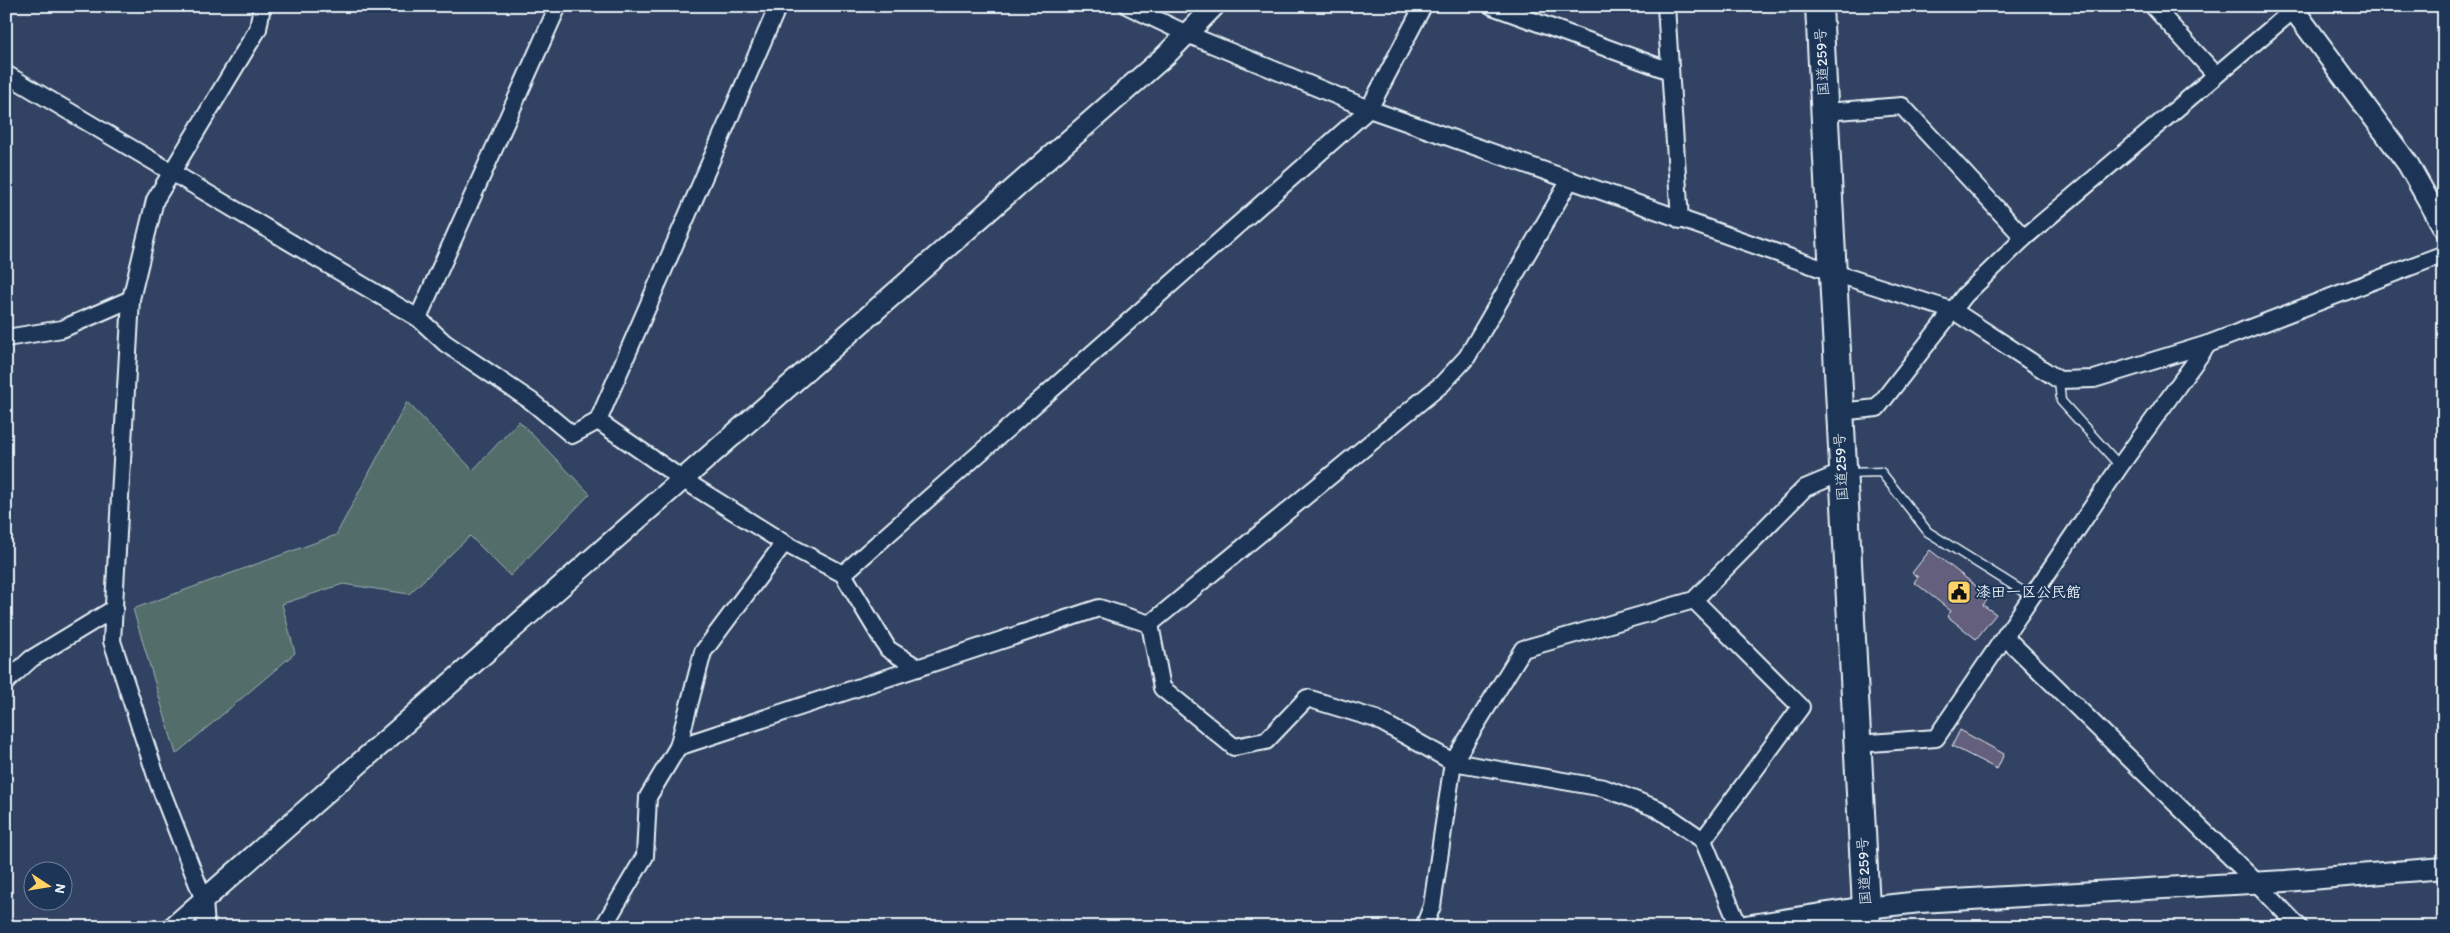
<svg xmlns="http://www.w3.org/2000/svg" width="2450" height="933" viewBox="0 0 2450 933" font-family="Itim,'Klee One',sans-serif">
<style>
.green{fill:#526e6b;stroke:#9db0b2}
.building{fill:#635f7b;stroke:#e8f1f8}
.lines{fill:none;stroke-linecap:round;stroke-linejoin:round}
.service-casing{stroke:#e8f1f8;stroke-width:11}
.minor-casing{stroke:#e8f1f8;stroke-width:20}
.tertiary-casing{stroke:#e8f1f8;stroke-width:24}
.secondary-casing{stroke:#e8f1f8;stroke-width:26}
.trunk-casing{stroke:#e8f1f8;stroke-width:30}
.service{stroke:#1d3557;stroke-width:8}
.minor{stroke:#1d3557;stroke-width:16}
.tertiary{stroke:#1d3557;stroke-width:20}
.secondary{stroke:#1d3557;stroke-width:22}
.trunk{stroke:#1d3557;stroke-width:26}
.labels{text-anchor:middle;stroke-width:4;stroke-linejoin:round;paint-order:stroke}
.street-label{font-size:15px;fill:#e8f1f8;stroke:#1d3557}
.poi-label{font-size:15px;font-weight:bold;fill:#e8f1f8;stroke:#1d3557;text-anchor:start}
</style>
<rect width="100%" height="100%" fill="#324262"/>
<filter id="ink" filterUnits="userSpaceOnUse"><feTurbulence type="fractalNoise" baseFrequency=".02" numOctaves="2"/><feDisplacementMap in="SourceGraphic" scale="10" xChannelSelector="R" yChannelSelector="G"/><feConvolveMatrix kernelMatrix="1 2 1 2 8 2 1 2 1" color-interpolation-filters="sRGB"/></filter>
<g filter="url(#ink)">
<!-- green -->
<polygon class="green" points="407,402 473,470 519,421 590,494 510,576 470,536 409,594 343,584 282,604 295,653 176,754 133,609 336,535"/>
<!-- building -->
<g class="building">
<polygon points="1930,550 1980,589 1978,593 1987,600 1983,605 1996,614 1976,639 1947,616 1951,611 1914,582 1918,577 1912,573"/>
<polygon points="1960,730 2004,754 1997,769 1952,746"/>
</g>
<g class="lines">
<!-- service casing -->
<g class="service-casing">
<g id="service">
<polyline points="2059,380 2061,401 2120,466"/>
<polyline points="1847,473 1881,472 1928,532 2032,597"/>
</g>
</g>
<!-- minor casing -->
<g class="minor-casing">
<g id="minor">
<polyline points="1128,6 1187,34 1369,109 1831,272 1954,311 2059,380 2094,379 2208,344 2444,254"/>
<polyline points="1492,6 1670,71"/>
<polyline points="1666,6 1680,220"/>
<polyline points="2153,6 2216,75"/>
<polyline points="6,74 418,318 445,343 531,401 572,435 598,421 778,6"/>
<polyline points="1825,112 1902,106 2024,238"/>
<polyline points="418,318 558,6"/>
<polyline points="6,338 62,329 131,299"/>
<polyline points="1839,412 1877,408 1965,295 2024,238 2298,6"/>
<polyline points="598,421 682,479 784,543 843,574 888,649 918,668"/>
<polyline points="843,574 1369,109 1423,6"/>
<polyline points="1694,600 1801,707 1703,840"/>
<polyline points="1150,624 1162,688 1234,747 1266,741 1307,698 1376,719 1453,762 1604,788 1658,809 1703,840 1739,927"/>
<polyline points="1150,624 1442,384 1467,357 1570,180"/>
<polyline points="2005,637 2256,882 2299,927"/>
<polyline points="6,682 31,659 115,608"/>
<polyline points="1858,744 1936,738 2120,466 2208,344"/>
<polyline points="678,747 1099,608 1150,624"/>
<polyline points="206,927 204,900 158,782 112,641 131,299 155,200 258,29 262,6"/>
<polyline points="603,927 645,856 648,797 678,747 703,652 784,543"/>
<polyline points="1424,927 1432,906 1453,762 1523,649 1694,600 1805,488 1841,473"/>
</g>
</g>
<!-- tertiary casing -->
<g class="tertiary-casing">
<g id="tertiary">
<polyline points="2291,6 2408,164 2444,228"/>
<polyline points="1866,908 1920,902 2285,881 2444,868"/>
<polyline points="173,927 1166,55 1214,6"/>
</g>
</g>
<!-- secondary casing -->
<g class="secondary-casing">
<polyline id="secondary" points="1745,927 1866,908"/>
</g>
<!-- trunk casing -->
<g class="trunk-casing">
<polyline id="trunk" points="1819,6 1867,927"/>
</g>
<!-- service -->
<use href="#service" class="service"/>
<!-- minor -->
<use href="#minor" class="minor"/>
<!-- tertiary -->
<use href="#tertiary" class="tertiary"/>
<!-- secondary -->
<use href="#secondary" class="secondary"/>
<!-- trunk -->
<use href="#trunk" class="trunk"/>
</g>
</g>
<!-- icons -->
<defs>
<g id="civic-square" transform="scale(1.25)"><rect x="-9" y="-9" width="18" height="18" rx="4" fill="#ffd166" stroke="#1d3557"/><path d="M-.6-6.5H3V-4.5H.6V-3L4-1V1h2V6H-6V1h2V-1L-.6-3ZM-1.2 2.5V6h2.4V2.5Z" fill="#111"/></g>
</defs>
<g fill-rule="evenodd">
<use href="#civic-square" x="1959" y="592"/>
</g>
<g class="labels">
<!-- street labels -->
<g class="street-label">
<text transform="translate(1822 62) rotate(-93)" y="5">国道259号</text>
<text transform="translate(1841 467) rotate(-93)" y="5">国道259号</text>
<text transform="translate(1864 871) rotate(-93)" y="5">国道259号</text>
</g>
<!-- poi labels -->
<g class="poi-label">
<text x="1976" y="597">漆田一区公民館</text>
</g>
</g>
<!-- margin -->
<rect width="2450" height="933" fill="none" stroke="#1d3557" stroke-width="25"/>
<rect x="12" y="12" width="2425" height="908" fill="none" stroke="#e8f1f8" stroke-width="2" filter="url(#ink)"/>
<!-- north arrow -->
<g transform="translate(48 886) rotate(102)"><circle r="24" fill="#1d3557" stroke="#6e8097"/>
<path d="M0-4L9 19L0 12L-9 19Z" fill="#ffd166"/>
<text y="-8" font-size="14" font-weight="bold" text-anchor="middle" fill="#e8f1f8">N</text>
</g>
</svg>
